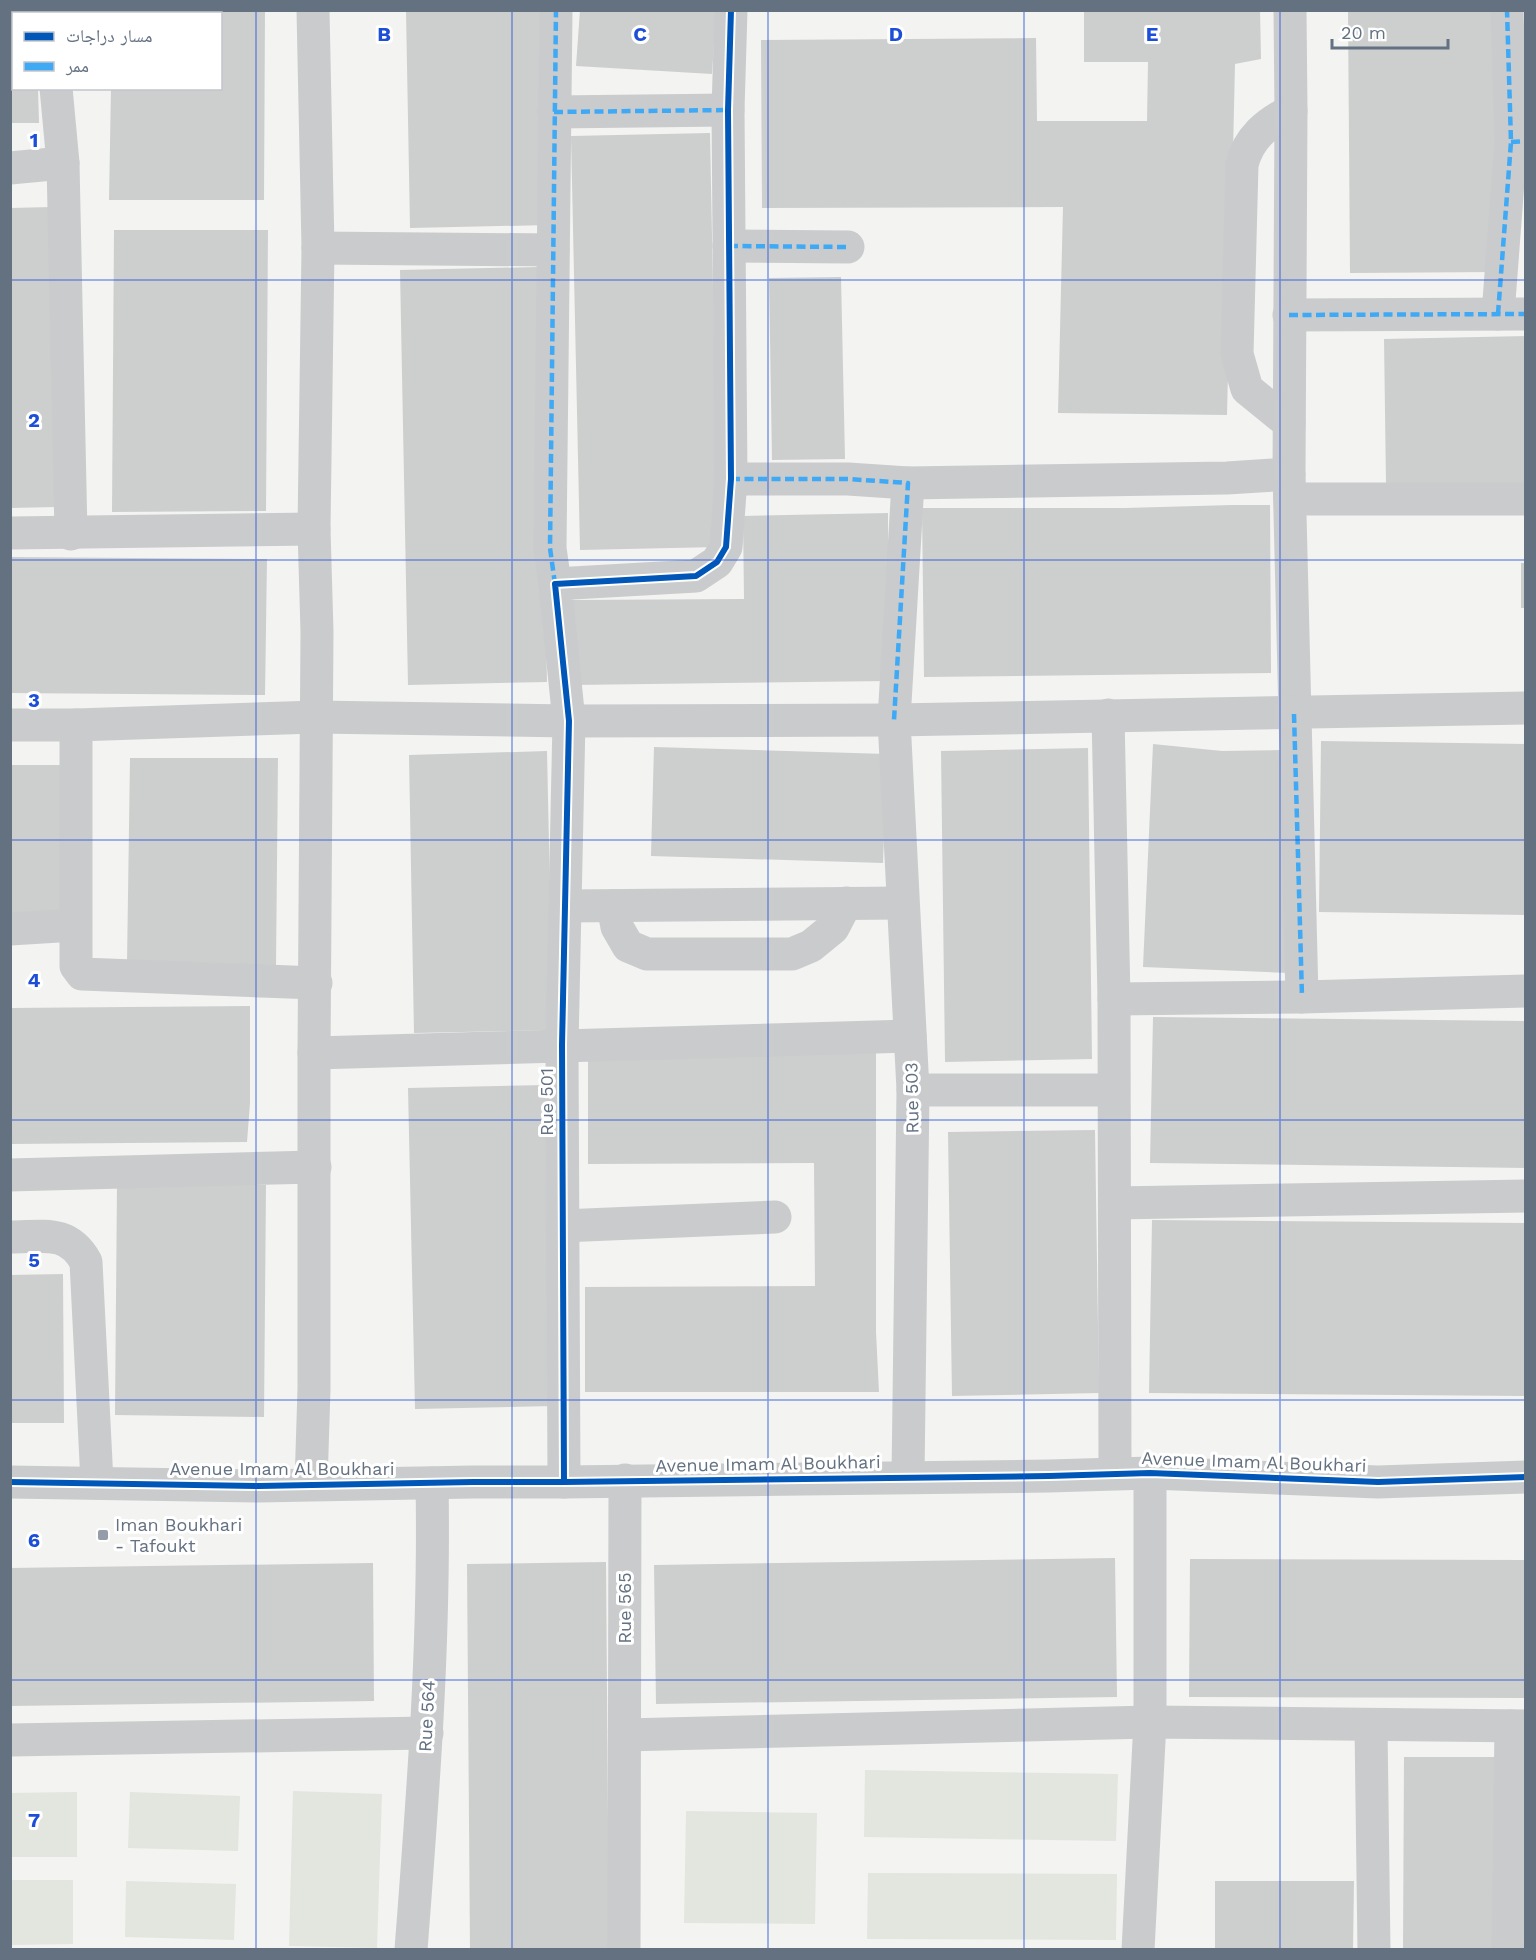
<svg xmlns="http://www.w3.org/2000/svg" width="1536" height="1960" viewBox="0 0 1536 1960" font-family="'Work Sans','Noto Naskh Arabic',sans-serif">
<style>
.green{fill:#e2e6df}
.building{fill:#cdcece}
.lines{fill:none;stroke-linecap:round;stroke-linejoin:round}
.minor{stroke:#cacbcc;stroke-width:33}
.quiet{stroke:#3fa9f5;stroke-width:4.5;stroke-dasharray:9 4.5;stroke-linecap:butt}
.cycleway-casing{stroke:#fff;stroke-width:10}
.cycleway{stroke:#0057b8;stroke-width:6}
.grid{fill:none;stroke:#1d4ed8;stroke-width:1.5;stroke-opacity:0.55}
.poi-dot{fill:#959ea8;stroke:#fff;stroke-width:2}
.labels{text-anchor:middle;stroke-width:6;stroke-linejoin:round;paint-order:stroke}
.street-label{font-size:18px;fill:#637181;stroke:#fff}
.poi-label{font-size:18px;fill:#637181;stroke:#fff;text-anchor:start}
.grid-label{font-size:20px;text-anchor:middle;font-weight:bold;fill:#1d4ed8;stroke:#fff;stroke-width:6;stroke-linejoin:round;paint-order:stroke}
</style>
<rect width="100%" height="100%" fill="#f3f3f1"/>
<!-- green -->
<g class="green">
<polygon points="865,1770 1118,1774 1116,1841 864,1837"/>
<polygon points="293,1791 382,1794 377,1948 289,1946"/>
<polygon points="77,1792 77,1857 11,1857 11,1793"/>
<polygon points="130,1792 240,1796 238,1851 128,1848"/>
<polygon points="686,1811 817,1813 815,1924 684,1923"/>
<polygon points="868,1873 1117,1874 1116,1940 867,1939"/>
<polygon points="11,1880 73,1880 73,1944 11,1945"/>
<polygon points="126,1881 236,1884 234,1940 125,1937"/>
</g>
<!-- building -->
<g class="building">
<polygon points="111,10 265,10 264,200 109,200 111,88 220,88 220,14 111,14"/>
<polygon points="406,10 545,10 549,225 410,228"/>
<polygon points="580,10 716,10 712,74 576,66"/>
<polygon points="1084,10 1260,10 1261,59 1235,64 1227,415 1058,413 1063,207 762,208 761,40 1036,38 1037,121 1147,121 1148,62 1084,62"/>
<polygon points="1348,10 1495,10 1497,272 1350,273"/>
<polygon points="10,27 14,27 14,88 38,88 39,123 10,123"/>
<polygon points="710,133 718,547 580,550 571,136"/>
<polygon points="52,207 57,507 10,508 10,208"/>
<polygon points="114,230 268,230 266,511 112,512"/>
<polygon points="538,267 547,682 408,685 400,270"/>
<polygon points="841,277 845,459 772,460 769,278"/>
<polygon points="1526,336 1526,483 1386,485 1384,339"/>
<polygon points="1232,505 1270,505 1271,673 924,677 922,508 1125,508"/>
<polygon points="888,513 888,681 572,685 572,600 744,599 743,516"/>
<polygon points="10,557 267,559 265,695 10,693"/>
<rect x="1521" y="563" width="5" height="45"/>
<polygon points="1321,741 1526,744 1526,915 1319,912"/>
<polygon points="1153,744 1222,751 1282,750 1288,973 1143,967"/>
<polygon points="654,747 887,754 883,863 651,856"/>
<polygon points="1088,748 1092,1059 945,1062 941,751"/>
<polygon points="547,751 553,1030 414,1033 409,755"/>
<polygon points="130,758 278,758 276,966 127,965"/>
<rect x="10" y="765" width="56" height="148"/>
<polygon points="250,1006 250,1103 247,1142 10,1144 10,1008"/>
<polygon points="1153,1017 1526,1021 1526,1168 1150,1163"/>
<polygon points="876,1048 876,1332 879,1392 585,1392 585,1287 815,1286 814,1163 588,1164 588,1049"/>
<polygon points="547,1085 553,1406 415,1409 408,1088"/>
<polygon points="1095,1130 1099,1393 952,1396 948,1132"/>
<polygon points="117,1184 266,1185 264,1417 115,1415"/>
<polygon points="1152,1220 1526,1223 1526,1396 1149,1393"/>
<polygon points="63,1274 64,1423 10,1423 10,1275"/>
<polygon points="1115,1558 1117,1697 656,1704 654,1565"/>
<polygon points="1190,1559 1526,1560 1526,1698 1189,1697"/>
<polygon points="606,1562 609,1950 470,1950 467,1564"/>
<polygon points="373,1563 374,1701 10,1706 10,1568"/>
<polygon points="1404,1757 1495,1757 1494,1950 1403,1950"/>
<polygon points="1215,1881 1354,1881 1353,1950 1215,1950"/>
</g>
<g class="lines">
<!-- minor -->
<g class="minor">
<polyline points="48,10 49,14"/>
<polyline points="1290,10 1291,111 1289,474 1302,997"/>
<polyline points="56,88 63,163 71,534"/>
<polyline points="554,112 728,110"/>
<polyline points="10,168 63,163"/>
<polyline points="729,246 848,247"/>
<polyline points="318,248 553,250"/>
<polyline points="1498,314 1511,142 1507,10"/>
<polyline points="1289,315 1526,314"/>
<path d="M1289,423l-42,-34 -10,-35 5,-189c6,-27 25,-42 49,-54"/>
<polyline points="731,479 848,479 908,483 1227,478 1289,474"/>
<polyline points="1290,499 1526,499"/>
<polyline points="10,533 314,529"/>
<polyline points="555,584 550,548 556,10"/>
<polyline points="1108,715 1114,999 1115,1473"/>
<polyline points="10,725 76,725 316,717 569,721 894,720 1526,708"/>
<polyline points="76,725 76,966 82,974 316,983"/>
<polyline points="566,906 902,903"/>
<polyline points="613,906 617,927 628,946 647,954 792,954 811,946 833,928 846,903"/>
<polyline points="10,929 75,925"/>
<polyline points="1114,999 1302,997 1526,991"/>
<polyline points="314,1053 910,1036"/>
<polyline points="913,1090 1113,1090"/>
<polyline points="10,1175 315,1167"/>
<polyline points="1115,1203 1526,1196"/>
<polyline points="562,1226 775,1217"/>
<path d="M10,1237c33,0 58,-8 76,25l11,220"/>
<polyline points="908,1477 913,1090 894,720 908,483"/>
<polyline points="10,1482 259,1486 473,1482 564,1482 1049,1476 1150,1473 1378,1482 1526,1477"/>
<polyline points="564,1482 562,1045 569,721 555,584 696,576 717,562 726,547 731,479 728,110 731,10"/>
<polyline points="311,1484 314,1389 314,1053 317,632 314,529 318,248 313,10"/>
<polyline points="1371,1726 1374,1950"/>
<polyline points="625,1735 1150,1722 1526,1726"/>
<polyline points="10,1740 427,1733"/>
<path d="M411,1950c12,-156 24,-311 21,-467"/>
<polyline points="624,1950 625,1480"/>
<polyline points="1138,1950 1150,1722 1150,1473"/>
<polyline points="1508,1950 1511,1726"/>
</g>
<!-- quiet -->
<g class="quiet">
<polyline points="554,112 728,110"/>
<polyline points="1511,142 1526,141"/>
<polyline points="729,246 848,247"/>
<polyline points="1498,314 1511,142 1507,10"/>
<polyline points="1289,315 1526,314"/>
<polyline points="731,479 848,479 908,483 894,720"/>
<polyline points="555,584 550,548 556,10"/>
<polyline points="1294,714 1302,997"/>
</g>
<!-- cycleway casing -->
<g class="cycleway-casing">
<g id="cycleway">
<polyline points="10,1482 259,1486 473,1482 564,1482 1049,1476 1150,1473 1378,1482 1526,1477"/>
<polyline points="564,1482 562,1045 569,721 555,584 696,576 717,562 726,547 731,479 728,110 731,10"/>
</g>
</g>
<!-- cycleway -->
<use href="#cycleway" class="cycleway"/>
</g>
<!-- grid -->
<path class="grid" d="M256,10v1940M512,10v1940M768,10v1940M1024,10v1940M1280,10v1940M10,280h1516M10,560h1516M10,840h1516M10,1120h1516M10,1400h1516M10,1680h1516"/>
<!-- markers -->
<rect class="poi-dot" x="97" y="1529" width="12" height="12" rx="3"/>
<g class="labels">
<!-- street labels -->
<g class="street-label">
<text transform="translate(912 1098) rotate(-91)" y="6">Rue 503</text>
<text transform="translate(547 1102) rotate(-90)" y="6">Rue 501</text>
<text transform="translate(1254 1462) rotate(2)" y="6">Avenue Imam Al Boukhari</text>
<text transform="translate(768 1464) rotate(-1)" y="6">Avenue Imam Al Boukhari</text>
<text x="282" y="1475">Avenue Imam Al Boukhari</text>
<text transform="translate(625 1608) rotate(-90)" y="6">Rue 565</text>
<text transform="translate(427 1716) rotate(-87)" y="6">Rue 564</text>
</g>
<!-- poi labels -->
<g class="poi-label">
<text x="115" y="1531">Iman Boukhari<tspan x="115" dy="21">- Tafoukt</tspan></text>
</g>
</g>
<g class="grid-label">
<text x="384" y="41">B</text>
<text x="640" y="41">C</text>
<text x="896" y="41">D</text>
<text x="1152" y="41">E</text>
<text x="34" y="147">1</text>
<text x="34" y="427">2</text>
<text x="34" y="707">3</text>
<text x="34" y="987">4</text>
<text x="34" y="1267">5</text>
<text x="34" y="1547">6</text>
<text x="34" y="1827">7</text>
</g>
<!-- border -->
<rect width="1536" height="1960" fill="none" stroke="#637181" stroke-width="24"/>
<!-- legend -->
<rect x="12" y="12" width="210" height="78" fill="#ffffff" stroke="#c1c6cd" stroke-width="1.5"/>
<rect x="24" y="32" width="30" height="9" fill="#0057b8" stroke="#c1c6cd" stroke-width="1.5"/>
<text x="66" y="42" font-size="18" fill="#637181">مسار دراجات</text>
<rect x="24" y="62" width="30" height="9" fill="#3fa9f5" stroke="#c1c6cd" stroke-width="1.5"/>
<text x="66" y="72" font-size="18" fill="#637181">ممر</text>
<!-- scale -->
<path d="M1332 39v9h116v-9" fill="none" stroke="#637181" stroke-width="3"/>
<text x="1341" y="39" font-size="18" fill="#637181" stroke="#ffffff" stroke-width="4.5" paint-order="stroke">20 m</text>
</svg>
